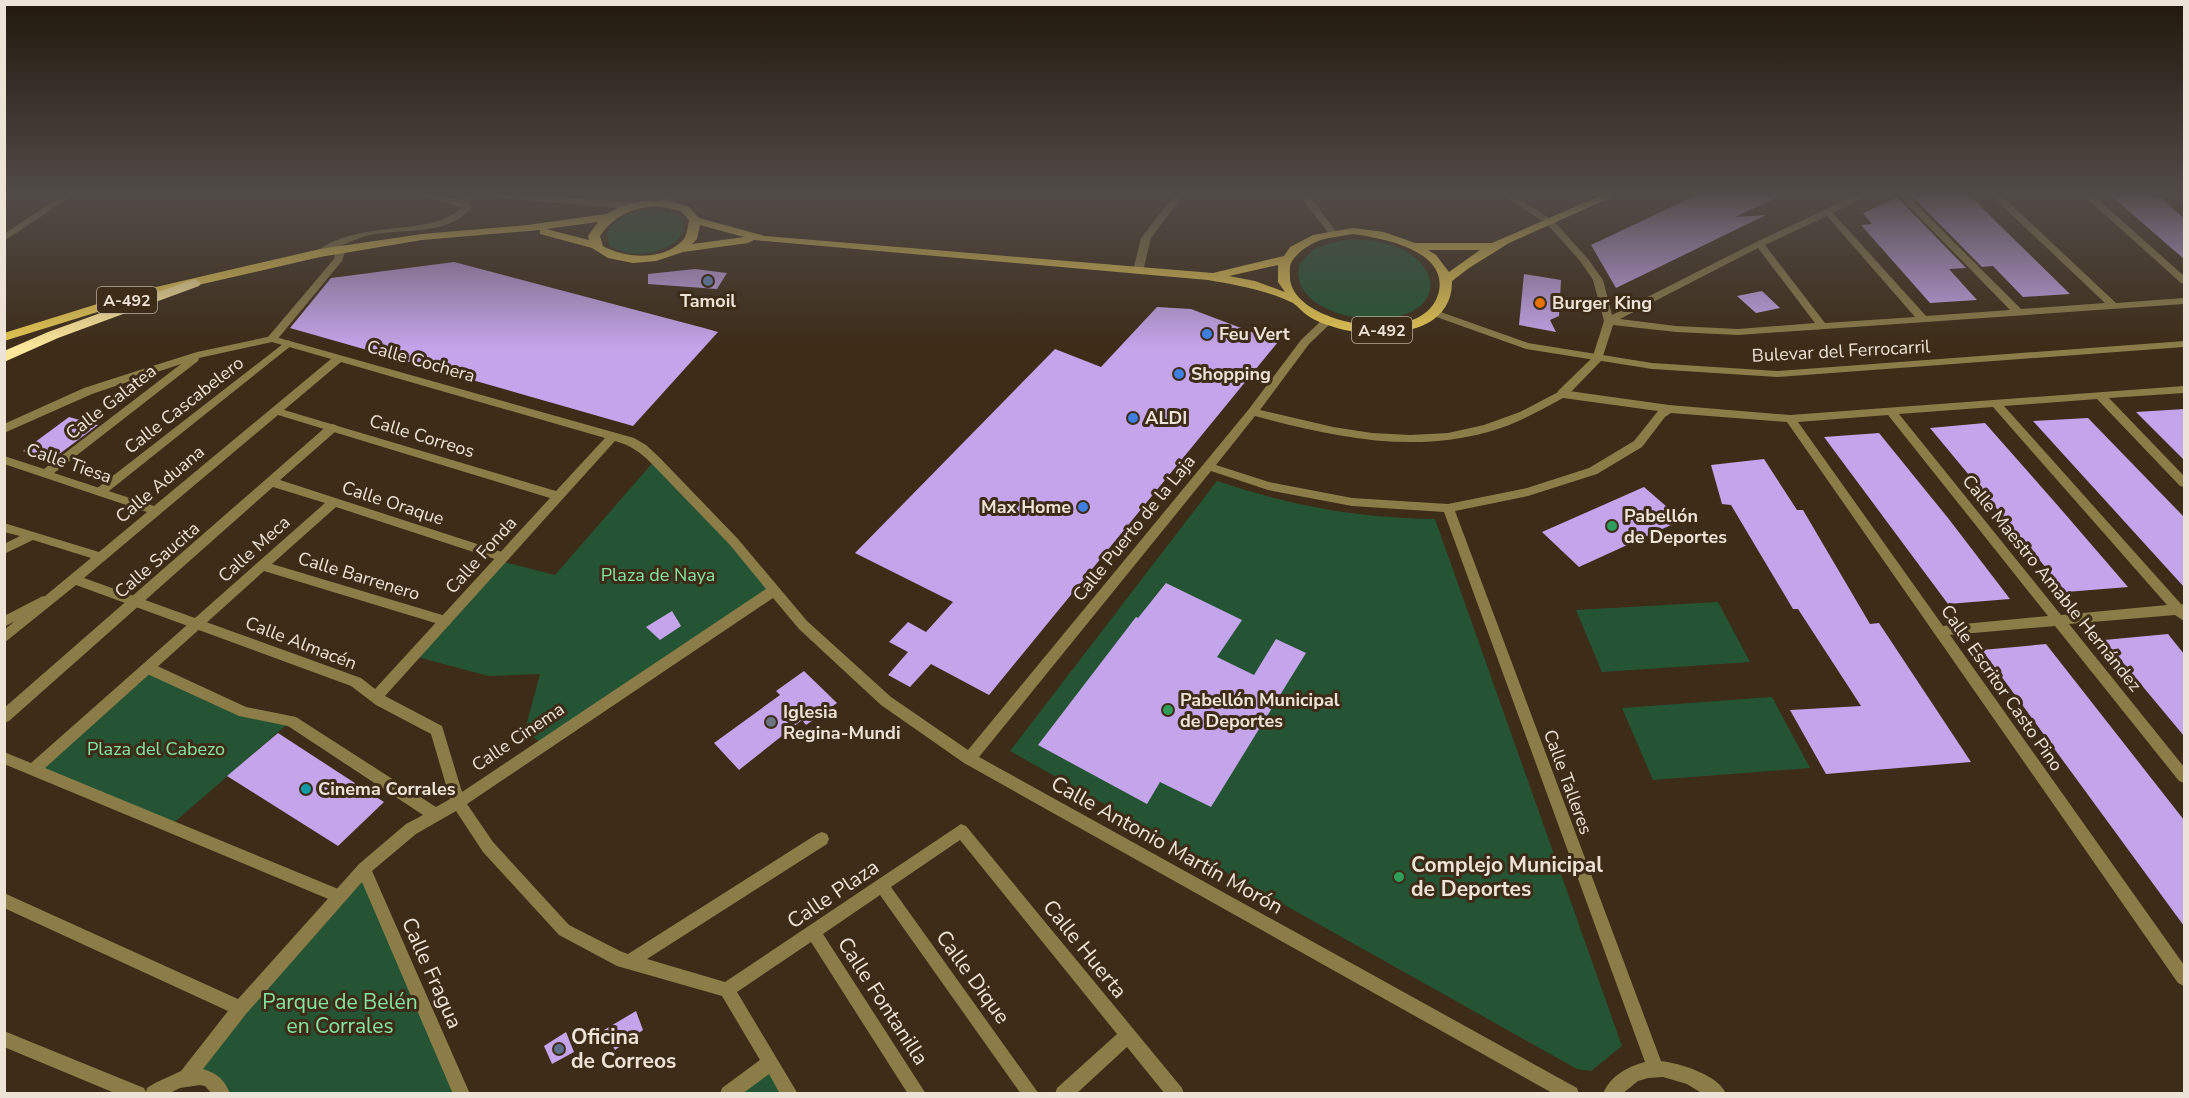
<svg xmlns="http://www.w3.org/2000/svg" width="2189" height="1098" viewBox="0 0 2189 1098" font-family="'Nunito Sans',sans-serif">
<style>
.green{fill:#255434}
.building{fill:#c4a4ea}
.lines{fill:none;stroke-linecap:round;stroke-linejoin:round}
.pedestrian{fill:#8b7c48;fill-rule:evenodd}
.minor{fill:#8b7c48;fill-rule:evenodd}
.tertiary{fill:#8b7c48;fill-rule:evenodd}
.primary{fill:#e7c852;fill-rule:evenodd}
.motorway{fill:#fde79b;fill-rule:evenodd}
.service-dot{fill:#5c6f8a;stroke:#3d2c18;stroke-width:2}
.food-dot{fill:#e8710a;stroke:#3d2c18;stroke-width:2}
.shop-dot{fill:#3f7fe0;stroke:#3d2c18;stroke-width:2}
.leisure-dot{fill:#2e9e5b;stroke:#3d2c18;stroke-width:2}
.worship-dot{fill:#6b7280;stroke:#3d2c18;stroke-width:2}
.culture-dot{fill:#0f9aa8;stroke:#3d2c18;stroke-width:2}
.labels{text-anchor:middle;stroke-width:6;stroke-linejoin:round;paint-order:stroke}
.shield{fill:#3d2c18;stroke:#b9ac9e;stroke-width:1.5}
.shield-label{font-size:16px;font-weight:bold;fill:#eee3d7}
.poi-label{font-size:18px;font-weight:bold;fill:#eee3d7;stroke:#3d2c18;text-anchor:start}
.street-label{font-size:18px;fill:#eee3d7;stroke:#3d2c18}
.park-label{font-size:18px;fill:#85e5a1;stroke:#3d2c18}
.near-street-label{font-size:21px;fill:#eee3d7;stroke:#3d2c18}
.near-poi-label{font-size:21px;font-weight:bold;fill:#eee3d7;stroke:#3d2c18;text-anchor:start}
.near-park-label{font-size:21px;fill:#85e5a1;stroke:#3d2c18}
</style>
<rect width="100%" height="100%" fill="#3d2c18"/>
<!-- green -->
<g class="green">
<path d="M656,209l16,3 11,8 1,11c-12,23 -55,30 -75,14l-2,-12c9,-18 30,-23 49,-24z"/>
<path d="M1344,240c25,-2 55,3 74,20 8,8 14,18 12,29 -9,52 -148,32 -130,-26l15,-15z"/>
<polygon points="655,460 775,590 542,744 525,730 540,674 488,676 414,656 500,561 555,575"/>
<path d="M1217,481c75,25 139,37 218,38l187,527 -31,25 -14,-2 -567,-318z"/>
<polygon points="1718,602 1750,662 1602,672 1576,610"/>
<polygon points="148,668 244,712 291,721 170,826 33,770"/>
<polygon points="1772,697 1810,768 1653,780 1622,708"/>
<polygon points="364,869 462,1093 222,1093 187,1077"/>
<polygon points="771,1062 790,1094 728,1094"/>
</g>
<!-- building -->
<g class="building">
<polygon points="1699,194 1784,194 1735,217 1766,215 1616,288 1591,245"/>
<polygon points="1910,194 1968,194 2070,294 2023,297 1993,266 1982,267"/>
<polygon points="2109,194 2156,194 2184,218 2184,259"/>
<polygon points="1897,197 1966,268 1949,269 1977,300 1930,303 1861,225 1872,224 1863,213"/>
<polygon points="454,262 704,328 718,332 633,426 290,328 331,278"/>
<polygon points="695,269 727,273 717,289 648,284 648,274"/>
<polygon points="1524,274 1561,280 1559,316 1550,320 1556,332 1519,325"/>
<polygon points="1762,291 1780,308 1756,313 1737,296"/>
<polygon points="1157,307 1191,309 1278,342 989,695 931,664 910,687 888,675 908,652 889,642 908,622 926,632 953,602 855,553 1055,349 1101,367"/>
<polygon points="2184,409 2184,460 2136,412"/>
<polygon points="69,417 98,425 50,461 23,451"/>
<polygon points="2088,418 2184,517 2184,587 2033,421"/>
<polygon points="1985,423 2059,507 2128,587 2066,592 1930,428"/>
<polygon points="1879,433 1948,518 2010,599 1948,604 1824,437"/>
<polygon points="1764,459 1797,510 1803,510 1870,624 1879,623 1971,762 1826,774 1790,710 1861,706 1798,609 1793,609 1731,505 1722,504 1711,465"/>
<polygon points="1644,487 1682,520 1579,567 1542,532"/>
<polygon points="1166,583 1242,620 1217,657 1254,675 1276,639 1306,653 1211,807 1160,782 1147,804 1038,745 1136,617 1138,618"/>
<polygon points="672,611 681,626 660,640 646,627"/>
<polygon points="2168,634 2184,654 2184,736 2104,640"/>
<polygon points="2046,644 2184,820 2184,926 1982,650"/>
<polygon points="804,671 837,703 806,725 802,720 739,770 714,743 780,695 776,691"/>
<polygon points="278,733 384,802 338,846 227,776"/>
<polygon points="636,1011 643,1030 615,1050 604,1030"/>
<polygon points="566,1032 574,1052 552,1064 544,1046"/>
</g>
<g class="lines">
<!-- pedestrian -->
<g class="pedestrian">
<polygon points="4,194 15,194 4,201"/>
<polygon points="1175,194 1184,194 1151,238 1143,271 1138,274 1135,273 1133,271 1141,238"/>
<polygon points="1550,219 1553,220 1588,259 1588,263 1582,263 1547,224 1547,220"/>
<polygon points="341,246 346,249 342,261 276,341 268,341 268,337 334,259 336,249"/>
<polygon points="288,340 293,343 292,345 104,495 96,495 94,492 96,489"/>
<polygon points="1597,356 1602,359 1601,361 1566,397 1558,397 1557,394 1558,391 1593,357"/>
<polygon points="332,424 336,425 337,428 336,431 280,480 508,554 510,557 508,560 504,562 336,507 272,564 449,617 451,621 449,625 445,626 264,571 45,768 343,891 345,896 343,901 338,903 4,764 4,752 31,763 325,503 273,487 9,721 4,723 4,708 328,425"/>
<polygon points="43,596 47,598 49,601 47,604 4,627 4,616"/>
</g>
<!-- minor -->
<g class="minor">
<polygon points="64,194 75,194 4,241 4,234"/>
<polygon points="1501,194 1512,194 1555,222 1553,224 1547,224"/>
<path d="M1858,194h12l-37,19 93,103 84,-6 -113,-116h9l115,115 84,-6 -115,-109h10l116,109 68,-5v6l-446,31 -62,-3 -63,-7 -11,34 -5,3 -5,-3 12,-38 -11,-41 -13,-19 2,-2h6l15,21 9,35 144,-73zM1827,216l88,101 -90,6 -60,-78zM1758,248l57,75 -77,6 -62,-3 -56,-7z"/>
<polygon points="2082,194 2092,194 2184,276 2184,284 2181,283"/>
<polygon points="2178,194 2184,194 2184,199"/>
<path d="M1327,318l4,1v4l-22,21 -49,66 73,17 39,6 38,2 38,-2 36,-8 36,-13 42,-22 107,15 121,10 394,-29v7l-75,5 75,78v11l-4,-1 -83,-87 -93,7 177,198 3,1v16l-9,-6 -106,9 115,143v16l-5,-2 -124,-155 -105,9 234,330v21l-6,-3 -391,-561 -116,-9 -6,4 -23,30 -45,27 -69,22 -73,15 206,550c18,2 58,14 65,33h-23l-16,-10 -24,-7 -15,1 -10,3 -16,13h-19c7,-18 24,-27 42,-32l-201,-550 -92,-6 -84,-16 -57,-19 -232,286 598,331 2,6h-25l-590,-331 -83,-58 -82,-76 -26,-31 -306,206 26,38 76,83 51,26 8,3 189,-120 5,-2 5,2 2,5 -2,5 -180,115 78,23 236,-158 5,2 216,262 2,6h-19l-38,-47 -51,47h-21l2,-6 60,-54 -157,-194 -69,47 148,207h-18l-141,-199 -57,39 103,160h-18l-97,-152 -74,50 61,102h-18l-11,-20 -27,20h-22l2,-6 38,-28 -38,-64 -105,-30 -58,-31 -76,-83 -27,-41 -40,23 -44,37 98,223h-17l-91,-212 -116,132 -43,55c14,4 22,11 27,25h-18l-7,-8 -5,-1 -20,3 -12,6h-51l-113,-47v-16l140,57 2,4 1,-4 8,-5 26,-12 47,-60 -224,-103v-15l234,106 121,-135 47,-40 17,-9 -135,-89 -49,-10 -96,-44 -2,-4 2,-4 5,-1 5,1 93,43 50,10 140,90 14,-8 -19,-65 -55,-29 -25,-19 -275,-101 -72,58v-13l87,-72 -58,-18 -29,14v-10l16,-8 -16,-4v-9l95,29 48,-40 -143,-48v-8l40,13 137,-105 -89,30 -88,39v-9l80,-36 59,-19 54,-17 75,-16 362,102 12,7 13,12 79,82 69,82 84,76 77,53 281,-341 52,-69 22,-21zM272,342l59,17 -177,147 -100,-33 144,-112 1,-3zM341,362l264,76 -49,53 -272,-81zM1563,398l95,13 -24,30 -45,27 -62,20 -79,16 -96,-6 -83,-16 -53,-17 39,-49c76,20 155,38 233,16 27,-7 51,-21 75,-34zM1993,407l174,198 -106,10 -162,-201zM278,415l272,83 -175,191 -14,-11 -277,-100zM1888,415l160,201 -105,10 -145,-204zM615,441c15,4 25,11 36,22l79,82 36,44 -304,203 -20,-66 -57,-30z"/>
</g>
<!-- tertiary -->
<g class="tertiary">
<path d="M410,194h21l30,6 6,-6h10l-9,9 4,4c-25,31 -72,20 -106,29 -15,4 -29,12 -43,19h-6l-2,-2c41,-35 118,-15 147,-46z"/>
<polygon points="481,194 522,194 633,203 638,206 633,209 485,197"/>
<polygon points="667,194 676,194 669,205 663,205 661,203"/>
<polygon points="1299,194 1308,194 1335,230 1335,234 1329,234"/>
<polygon points="1435,310 1528,343 1652,363 1777,371 2184,341 2184,347 1777,377 1652,369 1526,349 1431,315 1431,311"/>
</g>
<!-- primary -->
<path class="primary" d="M1604,194h15l-110,49 -40,25 -17,13c1,57 -76,58 -115,47 -10,-3 -22,-7 -30,-13 -5,-3 -9,-9 -14,-12 -26,-13 -57,-18 -85,-23l-454,-40 -6,3 -65,9 -27,9 -23,2 -25,-5 -16,-10 -52,-14v-4l-118,10 -102,17 -174,40 -142,44v-8l135,-42 181,-42 102,-15 105,-9 79,-11 16,-8 20,-5h28l19,6 10,11 66,18 448,37 71,-17 6,-9 23,-12 40,-7 31,4 31,11h77zM658,206l23,5 8,9c-1,6 -2,14 -5,19 -19,22 -58,20 -81,7l-3,-10c15,-21 32,-28 58,-30zM598,222l-10,14 1,4 -43,-11zM700,225l44,12 -52,7 5,-5zM1353,234c29,4 94,16 86,57 -4,18 -18,27 -35,32 -30,10 -110,-6 -114,-44 0,-7 -1,-13 2,-18 7,-10 18,-17 29,-21 10,-3 22,-4 32,-6zM1428,250h52l-31,22 -13,-17zM1278,265v17l7,10 -30,-11 -26,-5z"/>
<!-- motorway -->
<polygon class="motorway" points="194,279 201,283 199,286 58,338 4,362 4,351 48,332"/>
</g>
<!-- sky -->
<linearGradient id="sky" x2="0" y2="1"><stop stop-color="#22180d"/><stop offset="0.56" stop-color="#514b48"/><stop offset="1" stop-color="#514b48" stop-opacity="0"/></linearGradient>
<rect width="2189" height="348" fill="url(#sky)"/>
<!-- markers -->
<g class="service-dot">
<circle cx="708" cy="281" r="6"/>
<circle cx="559" cy="1049" r="6"/>
</g>
<circle class="food-dot" cx="1540" cy="303" r="6"/>
<g class="shop-dot">
<circle cx="1207" cy="334" r="6"/>
<circle cx="1179" cy="374" r="6"/>
<circle cx="1133" cy="418" r="6"/>
<circle cx="1083" cy="507" r="6"/>
</g>
<g class="leisure-dot">
<circle cx="1612" cy="526" r="6"/>
<circle cx="1168" cy="710" r="6"/>
<circle cx="1399" cy="877" r="6"/>
</g>
<circle class="worship-dot" cx="771" cy="722" r="6"/>
<circle class="culture-dot" cx="306" cy="789" r="6"/>
<g class="labels">
<!-- shield labels -->
<g class="shield">
<rect x="97" y="287" width="60" height="26" rx="4.5"/>
<rect x="1352" y="317" width="60" height="26" rx="4.5"/>
</g>
<g class="shield-label">
<text x="127" y="306">A-492</text>
<text x="1382" y="336">A-492</text>
</g>
<!-- poi labels -->
<g class="poi-label">
<text x="708" y="307" text-anchor="middle">Tamoil</text>
<text x="1552" y="309">Burger King</text>
<text x="1219" y="340">Feu Vert</text>
<text x="1191" y="380">Shopping</text>
<text x="1145" y="424">ALDI</text>
<text x="1071" y="513" text-anchor="end">Max Home</text>
<text x="1624" y="522">Pabellón<tspan x="1624" dy="21">de Deportes</tspan></text>
<text x="1180" y="706">Pabellón Municipal<tspan x="1180" dy="21">de Deportes</tspan></text>
<text x="783" y="718">Iglesia<tspan x="783" dy="21">Regina-Mundi</tspan></text>
<text x="318" y="795">Cinema Corrales</text>
</g>
<!-- street labels -->
<g class="street-label">
<text transform="translate(1841 351) rotate(-3)" y="6">Bulevar del Ferrocarril</text>
<text transform="translate(421 361) rotate(16)" y="6">Calle Cochera</text>
<text transform="translate(111 402) rotate(-38)" y="6">Calle Galatea</text>
<text transform="translate(184 405) rotate(-38)" y="6">Calle Cascabelero</text>
<text transform="translate(422 436) rotate(17)" y="6">Calle Correos</text>
<text transform="translate(69 463) rotate(19)" y="6">Calle Tiesa</text>
<text transform="translate(160 484) rotate(-40)" y="6">Calle Aduana</text>
<text transform="translate(393 503) rotate(18)" y="6">Calle Oraque</text>
<text transform="translate(1134 528) rotate(-51)" y="6">Calle Puerto de la Laja</text>
<text transform="translate(254 549) rotate(-42)" y="6">Calle Meca</text>
<text transform="translate(481 555) rotate(-48)" y="6">Calle Fonda</text>
<text transform="translate(157 560) rotate(-41)" y="6">Calle Saucita</text>
<text transform="translate(359 576) rotate(17)" y="6">Calle Barrenero</text>
<text transform="translate(2052 583) rotate(51)" y="6">Calle Maestro Amable Hernández</text>
<text transform="translate(301 643) rotate(21)" y="6">Calle Almacén</text>
<text transform="translate(2002 688) rotate(55)" y="6">Calle Escritor Casto Pino</text>
<text transform="translate(518 737) rotate(-34)" y="6">Calle Cinema</text>
<text transform="translate(1568 782) rotate(70)" y="6">Calle Talleres</text>
</g>
<!-- park labels -->
<g class="park-label">
<text x="658" y="581">Plaza de Naya</text>
<text x="156" y="755">Plaza del Cabezo</text>
</g>
<!-- near-street labels -->
<g class="near-street-label">
<text transform="translate(1167 845) rotate(29)" y="7">Calle Antonio Martín Morón</text>
<text transform="translate(833 894) rotate(-34)" y="7">Calle Plaza</text>
<text transform="translate(1085 949) rotate(51)" y="7">Calle Huerta</text>
<text transform="translate(432 973) rotate(66)" y="7">Calle Fragua</text>
<text transform="translate(973 977) rotate(54)" y="7">Calle Dique</text>
<text transform="translate(883 1001) rotate(57)" y="7">Calle Fontanilla</text>
</g>
<!-- near-poi labels -->
<g class="near-poi-label">
<text x="1411" y="872">Complejo Municipal<tspan x="1411" dy="24">de Deportes</tspan></text>
<text x="571" y="1044">Oficina<tspan x="571" dy="24">de Correos</tspan></text>
</g>
<!-- near-park labels -->
<g class="near-park-label">
<text x="340" y="1009">Parque de Belén<tspan x="340" dy="24">en Corrales</tspan></text>
</g>
</g>
<!-- border -->
<rect width="2189" height="1098" fill="none" stroke="#eee3d7" stroke-width="12"/>
</svg>
